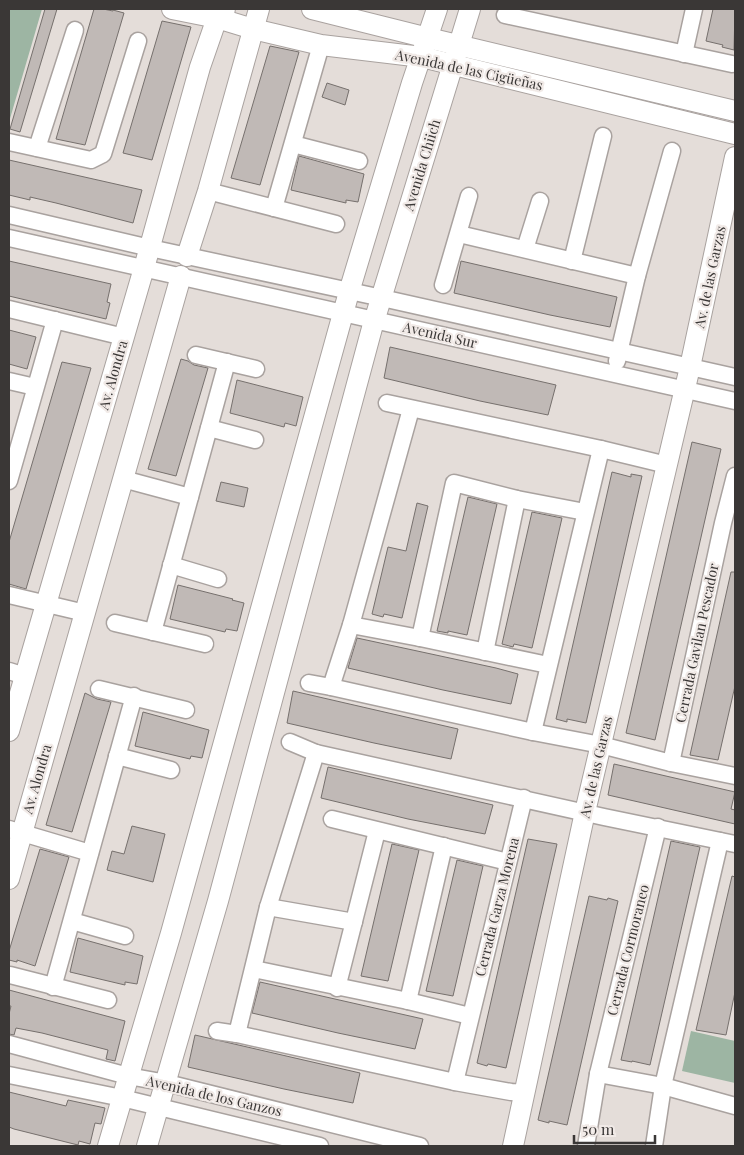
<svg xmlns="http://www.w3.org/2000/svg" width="744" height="1155" viewBox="0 0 744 1155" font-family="'Playfair Display',serif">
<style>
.green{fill:#9db5a3}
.building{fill:#c0b9b6;stroke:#76706d}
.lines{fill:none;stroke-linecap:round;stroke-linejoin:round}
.minor-casing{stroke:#a9a29f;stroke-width:19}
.major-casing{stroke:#a9a29f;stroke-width:22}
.minor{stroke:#fff;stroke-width:16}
.major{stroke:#fff;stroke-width:20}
.labels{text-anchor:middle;stroke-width:4.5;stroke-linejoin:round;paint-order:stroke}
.street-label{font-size:14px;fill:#3a3736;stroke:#f1eae7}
</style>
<rect width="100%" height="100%" fill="#e4ddd9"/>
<!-- green -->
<g class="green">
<polygon points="9,9 42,9 9,122"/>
<polygon points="691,1031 735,1041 735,1083 682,1071"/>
</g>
<!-- building -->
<g class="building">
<polygon points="45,9 57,9 20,132 10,129"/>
<polygon points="94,9 103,9 113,11 113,10 124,13 85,145 56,139"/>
<polygon points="713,9 735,9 734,50 722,47 723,45 706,41"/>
<polygon points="162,21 191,27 152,160 123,153"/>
<polygon points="270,46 299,52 260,185 231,178"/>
<polygon points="327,83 349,90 345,105 322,97"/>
<polygon points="299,156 364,174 358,202 346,200 346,203 291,190"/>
<polygon points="9,160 142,190 133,223 56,203 30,197 30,200 9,195"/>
<polygon points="9,261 111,284 107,302 110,303 106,319 9,296"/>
<polygon points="461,261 617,297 610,327 550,315 454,293"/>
<polygon points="9,330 36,337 27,369 9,364"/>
<polygon points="390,347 556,385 548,415 480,401 384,378"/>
<polygon points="181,359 188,361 194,365 208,368 176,476 148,469"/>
<polygon points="62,362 91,368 26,589 9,584 9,542"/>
<polygon points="237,380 303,397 296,426 285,423 284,427 230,413"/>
<polygon points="692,442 721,449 655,740 626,733"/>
<polygon points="612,472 631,477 631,474 642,476 586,723 567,719 567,722 556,719"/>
<polygon points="221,482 248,488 244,507 216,501"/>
<polygon points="468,497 497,504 467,635 448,631 448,633 437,631"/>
<polygon points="417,503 428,506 402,618 384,614 383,617 372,614 388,547 406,551"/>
<polygon points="532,512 562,518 532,648 514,644 513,647 502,644"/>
<polygon points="731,572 735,572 735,686 718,760 690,755"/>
<polygon points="178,585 233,599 232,600 244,603 237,631 226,629 225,632 170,619"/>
<polygon points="357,638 496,668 518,674 511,704 443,690 348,668"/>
<polygon points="293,691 458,729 451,759 374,743 287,723"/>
<polygon points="85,693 97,699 111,702 72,832 46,825"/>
<polygon points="143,712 209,730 202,758 191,756 190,759 135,746"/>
<polygon points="614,764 735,792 731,809 735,810 735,824 608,795"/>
<polygon points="328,767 493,805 485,834 408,819 321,798"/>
<polygon points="132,826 165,834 153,882 107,870 112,851 124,854"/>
<polygon points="528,839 557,844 506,1068 488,1064 487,1066 477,1063"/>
<polygon points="671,841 700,847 650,1065 632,1061 632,1062 621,1060"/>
<polygon points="392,844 419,850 388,981 361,976"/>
<polygon points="40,849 69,857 35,966 17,960 17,962 9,960 9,951"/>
<polygon points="457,860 483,866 453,996 426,991"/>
<polygon points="732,876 735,877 735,992 726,1035 696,1030"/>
<polygon points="589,896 607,900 608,898 618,901 567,1125 549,1121 549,1123 538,1120"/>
<polygon points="78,938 143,956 137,984 125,982 125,985 70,972"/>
<polygon points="260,982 423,1019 415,1049 338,1033 252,1013"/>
<polygon points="9,990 125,1021 115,1061 106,1059 108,1050 42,1033 16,1028 14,1035 9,1034 9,1014 11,1006 9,1006"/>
<polygon points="195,1035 360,1073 353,1103 284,1089 188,1067"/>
<polygon points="9,1092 66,1106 68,1100 105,1108 101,1124 95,1123 90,1144 79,1141 78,1145 14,1129 9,1127"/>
</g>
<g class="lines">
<!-- minor casing -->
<g class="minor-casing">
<g id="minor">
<polyline points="505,15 732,64"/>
<polyline points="684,54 694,9"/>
<polyline points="9,142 91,160 103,154 138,41"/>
<polyline points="293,144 359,161"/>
<polyline points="37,148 75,30"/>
<polyline points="208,191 336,224"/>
<polyline points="274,208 321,45"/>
<polyline points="9,215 150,248 382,298 735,377"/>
<polyline points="459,234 637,276"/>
<polyline points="9,238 735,401"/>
<polyline points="525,249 540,201"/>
<polyline points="572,261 603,136"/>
<polyline points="443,285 469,196"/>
<polyline points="9,309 124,337"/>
<polyline points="196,355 256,369"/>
<polyline points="617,361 637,276 672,151"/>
<polyline points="9,381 35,387"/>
<polyline points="387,403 601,449 667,465"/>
<polyline points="209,428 255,440"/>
<polyline points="123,479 190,497"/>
<polyline points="9,481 55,320"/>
<polyline points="171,565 218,579"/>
<polyline points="9,595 85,613"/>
<polyline points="115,623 205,644"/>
<polyline points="351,625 420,638 548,665"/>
<polyline points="153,632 227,362"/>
<polyline points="420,638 454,483 517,499 585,512"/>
<polyline points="485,652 517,499"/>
<polyline points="9,671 25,676"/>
<polyline points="309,683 331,687 533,732 601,745 671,763 735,776"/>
<polyline points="331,687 351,625 411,409"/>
<polyline points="99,689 186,710"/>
<polyline points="533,732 601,449"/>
<polyline points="290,742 316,753 604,817 735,844"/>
<polyline points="117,756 171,770"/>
<polyline points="671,763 723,523 735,476"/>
<polyline points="332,819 508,862"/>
<polyline points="9,829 90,853"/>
<polyline points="268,907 354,922"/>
<polyline points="72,921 125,936"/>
<polyline points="254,969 408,1001 470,1016"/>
<polyline points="10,975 108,1000"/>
<polyline points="53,987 134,696"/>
<polyline points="337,988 377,831"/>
<polyline points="408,1001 444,846"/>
<polyline points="217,1031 237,1034 455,1082 511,1092 525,1093"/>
<polyline points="237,1034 268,907 316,753"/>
<polyline points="9,1044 128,1076 167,1083 420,1146"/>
<polyline points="598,1074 663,1086 735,1106"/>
<polyline points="9,1075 122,1098 320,1146"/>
<polyline points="455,1082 524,798"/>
<polyline points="586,1146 598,1074 658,827"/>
<polyline points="654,1146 663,1086 720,841"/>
</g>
</g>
<!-- major casing -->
<g class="major-casing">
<g id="major">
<polyline points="172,9 217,18 253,29 321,45 422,57 735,134"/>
<polyline points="312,9 428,38 735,111"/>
<polyline points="187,256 208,191 259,9"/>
<polyline points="9,731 144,268 200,67 217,18 225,9"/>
<polyline points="9,879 181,276"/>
<polyline points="108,1146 171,933 349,292 412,83 437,9"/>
<polyline points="147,1146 218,901 372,328 470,9"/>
<polyline points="513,1146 585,812 690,367 735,157"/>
</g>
</g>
<!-- minor -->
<use href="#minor" class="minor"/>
<!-- major -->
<use href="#major" class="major"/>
</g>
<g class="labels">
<!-- street labels -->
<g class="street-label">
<text transform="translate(469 70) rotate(12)" y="5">Avenida de las Cigüeñas</text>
<text transform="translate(422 165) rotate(-73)" y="5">Avenida Chiich</text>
<text transform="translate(710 277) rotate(-78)" y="5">Av. de las Garzas</text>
<text transform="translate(440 335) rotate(13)" y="5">Avenida Sur</text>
<text transform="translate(113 375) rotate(-74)" y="5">Av. Alondra</text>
<text transform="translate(697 643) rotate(-78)" y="5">Cerrada Gavilan Pescador</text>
<text transform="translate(596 767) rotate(-77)" y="5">Av. de las Garzas</text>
<text transform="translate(37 779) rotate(-74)" y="5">Av. Alondra</text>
<text transform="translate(497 907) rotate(-76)" y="5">Cerrada Garza Morena</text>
<text transform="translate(628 950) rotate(-76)" y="5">Cerrada Cormoraneo</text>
<text transform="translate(214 1096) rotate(13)" y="5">Avenida de los Ganzos</text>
</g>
</g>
<!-- border -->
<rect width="744" height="1155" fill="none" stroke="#3a3736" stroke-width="20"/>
<!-- scale -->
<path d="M574 1135v8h81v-8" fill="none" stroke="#3a3736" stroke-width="2.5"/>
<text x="582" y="1135" font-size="15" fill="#3a3736" stroke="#f1eae7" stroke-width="4" paint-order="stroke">50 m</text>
</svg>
